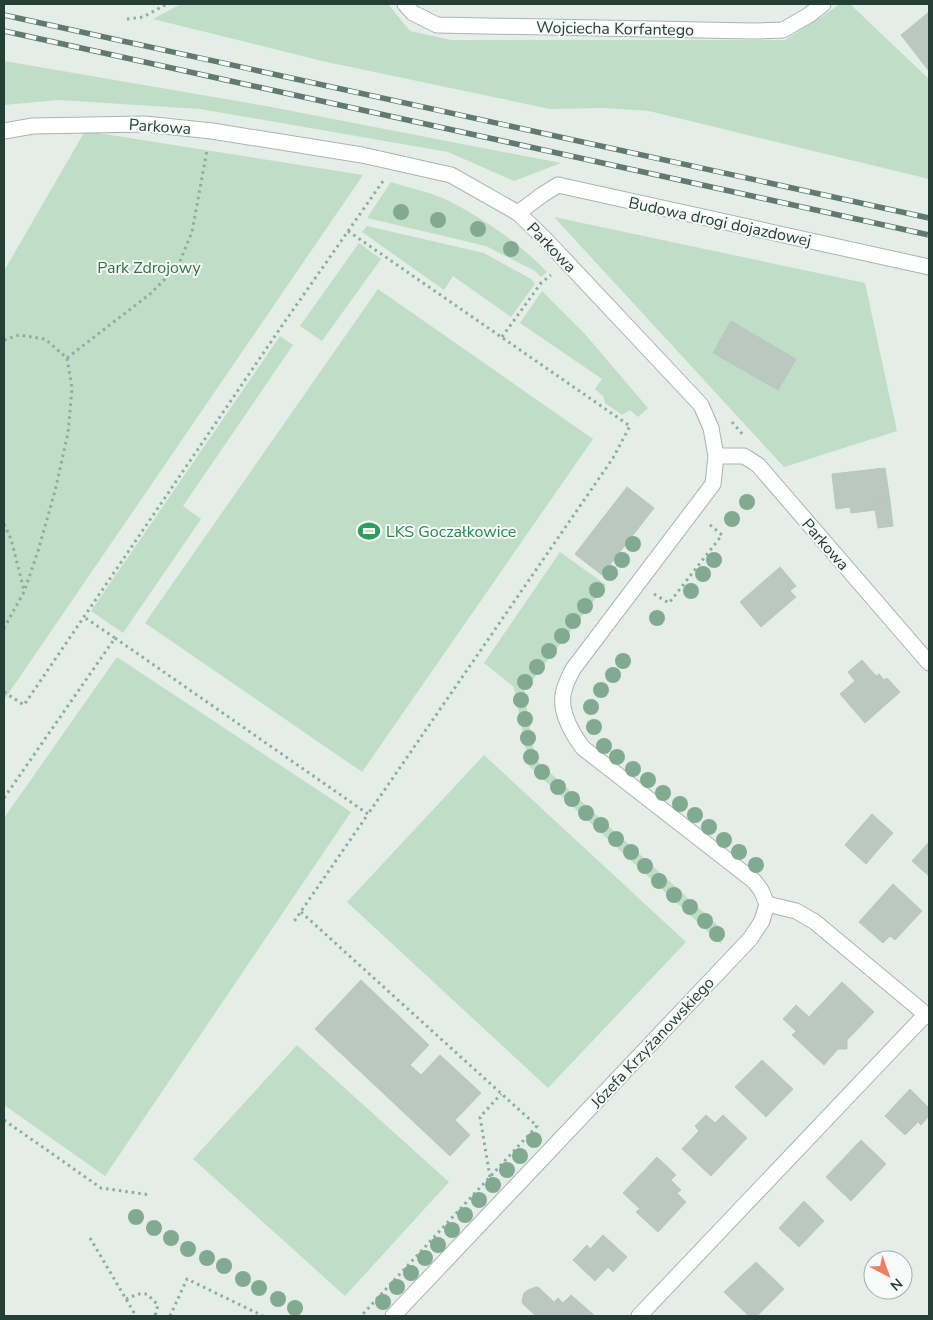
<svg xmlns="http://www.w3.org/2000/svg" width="933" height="1320" viewBox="0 0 933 1320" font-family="'Nunito Sans',sans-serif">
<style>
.green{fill:#c0ddc6}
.building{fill:#bbc8c2;stroke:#b8c7c0}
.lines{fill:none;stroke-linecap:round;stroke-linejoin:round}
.lane-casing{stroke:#a8b5b0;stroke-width:17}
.street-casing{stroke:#a8b5b0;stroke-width:17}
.path{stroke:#88afa1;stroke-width:3;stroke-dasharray:2.5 4;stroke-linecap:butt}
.lane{stroke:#fff;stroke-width:15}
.street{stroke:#fff;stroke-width:15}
.rail-casing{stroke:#607a71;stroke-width:5.5}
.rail{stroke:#f6faf8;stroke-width:4;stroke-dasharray:11;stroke-linecap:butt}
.tree{fill:#82aa90}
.labels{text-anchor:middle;stroke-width:4;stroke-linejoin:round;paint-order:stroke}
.street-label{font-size:16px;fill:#253f36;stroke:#f6faf8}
.park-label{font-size:16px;fill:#317347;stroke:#f6faf8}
.leisure-label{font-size:16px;fill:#27864d;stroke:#f6faf8;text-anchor:start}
</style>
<rect width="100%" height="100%" fill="#e5ede9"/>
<!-- green -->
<g class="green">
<polygon points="181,4 388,4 410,31 451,40 785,40 817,20 840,4 850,4 929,79 929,179 649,111 604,108 550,109 322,61 153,19"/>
<polygon points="4,61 266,106 561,163 514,181 448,152 200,109 58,100 4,105"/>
<polygon points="85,131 363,175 4,700 4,271"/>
<path d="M391,182c18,6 39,10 56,18 34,17 74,44 100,72l-6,5 -6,-6 -49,-25 -119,-28z"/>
<polygon points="554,217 865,283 897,431 784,467"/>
<polygon points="367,226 484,253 531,279 535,284 511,317 453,276 444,290 362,232"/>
<polygon points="359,243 381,259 322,341 300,326"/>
<polygon points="378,289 593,439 362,772 145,623"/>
<polygon points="542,291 584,333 648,408 638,417 630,410 622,415 605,403 603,396 595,389 602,379 520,323"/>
<polygon points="280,336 293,345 183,506 201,519 123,633 91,611"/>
<polygon points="560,552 606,585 524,691 535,759 723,930 721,944 529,766 514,687 484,663"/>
<polygon points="117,657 351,812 105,1176 4,1105 4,818"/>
<polygon points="484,755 686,942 548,1088 347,902"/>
<polygon points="297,1045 449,1182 345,1296 193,1159"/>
</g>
<!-- building -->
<g class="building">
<polygon points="929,12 929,71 901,35"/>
<polygon points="731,321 796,359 778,390 713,353"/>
<polygon points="885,468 890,501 874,503 875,510 851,513 850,507 836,509 832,474"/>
<polygon points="627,487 654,508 602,575 575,554"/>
<polygon points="890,501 893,526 878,528 874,503"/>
<polygon points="780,567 796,586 790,591 796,597 761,627 740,602"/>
<polygon points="862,660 876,676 879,674 884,680 887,678 900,692 865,723 840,694 855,681 848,672"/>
<polygon points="872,814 893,833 877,851 856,832"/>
<polygon points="856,832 877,851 866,864 845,845"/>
<polygon points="929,842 929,876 912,861"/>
<polygon points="893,884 922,911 895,940 890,936 883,943 859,922"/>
<polygon points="361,980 429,1045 410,1065 421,1075 440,1055 481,1093 455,1120 470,1135 450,1156 315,1029"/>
<polygon points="842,982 874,1012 847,1040 847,1049 838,1049 824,1065 792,1035 796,1031 783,1019 796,1005 809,1017"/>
<polygon points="762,1060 793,1089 766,1117 735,1087"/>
<polygon points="910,1089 929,1108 929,1116 921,1125 918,1122 905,1135 885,1116"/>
<polygon points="706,1115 715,1123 723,1115 747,1138 711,1176 682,1149 699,1131 695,1126"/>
<polygon points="861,1140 886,1164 851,1201 826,1177"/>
<polygon points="657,1157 676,1175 671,1180 681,1190 677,1193 686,1202 658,1232 636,1212 640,1209 623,1193"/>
<polygon points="804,1201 824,1221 799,1247 779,1228"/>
<polygon points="603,1235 627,1257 613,1272 608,1267 595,1281 573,1260 587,1245 590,1249"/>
<polygon points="756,1262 784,1289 757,1316 749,1316 724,1292"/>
<polygon points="536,1287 538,1287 554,1302 558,1298 563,1303 571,1295 595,1316 536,1316 523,1304 522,1301 524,1293 528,1290"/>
</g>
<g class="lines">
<!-- lane casing -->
<g class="lane-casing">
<polyline id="lane" points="518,213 542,195 558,185 929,267"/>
</g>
<!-- street casing -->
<g class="street-casing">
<g id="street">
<polyline points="405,4 413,13 437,25 753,31 783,30 809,15 823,4"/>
<path d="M4,131l29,-5 112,-2 67,7 150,24 89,20 67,38 27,26 156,166 10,23 5,28 -3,28 -140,185c-3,6 -6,12 -8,18 -8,21 6,45 18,61l171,133 7,9 6,14"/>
<polyline points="716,456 744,456 758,465 929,663"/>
<polyline points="767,904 796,911 815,922 929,1017"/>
<polyline points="393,1316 750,939 762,921 767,904"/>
<polyline points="639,1316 926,1014"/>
</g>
</g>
<!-- path -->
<g class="path">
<polyline points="127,19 143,17 167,4"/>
<polyline points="348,231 630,426 613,458 368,814"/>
<polyline points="502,337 541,283 551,275"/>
<polyline points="4,340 19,335 45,339 67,358 72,388 68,433 55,491 38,551 24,592 4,628"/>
<polyline points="67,358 150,294 178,266 192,232 207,150"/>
<polyline points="732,422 744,436"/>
<polyline points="4,524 11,539 24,590"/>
<polyline points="654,594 669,603 722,535 709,524"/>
<polyline points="115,638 368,814 293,923"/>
<polyline points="4,692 24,705 279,330 383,181"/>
<polyline points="4,798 115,638 84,617"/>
<polyline points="301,912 537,1126 361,1316"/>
<polyline points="4,1120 101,1188 151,1195"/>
<polyline points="490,1177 480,1117 501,1094"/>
<polyline points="90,1238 136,1316"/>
<polyline points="126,1299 138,1294 147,1294 158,1305 155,1316"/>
<polyline points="170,1316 187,1279 263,1316"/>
</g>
<!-- lane -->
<use href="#lane" class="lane"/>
<!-- street -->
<use href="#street" class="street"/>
<!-- rail casing -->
<g class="rail-casing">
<g id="rail">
<polyline points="4,15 929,218"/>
<polyline points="4,31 929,235"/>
</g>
</g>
<!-- rail -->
<use href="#rail" class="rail"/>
</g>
<!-- trees -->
<g class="tree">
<circle cx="401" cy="212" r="8"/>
<circle cx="438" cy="220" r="8"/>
<circle cx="478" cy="229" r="8"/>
<circle cx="511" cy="249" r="8"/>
<circle cx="747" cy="502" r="8"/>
<circle cx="732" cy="519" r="8"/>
<circle cx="633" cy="544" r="8"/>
<circle cx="622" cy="560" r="8"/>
<circle cx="714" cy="560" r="8"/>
<circle cx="610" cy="573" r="8"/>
<circle cx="703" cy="574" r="8"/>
<circle cx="597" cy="590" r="8"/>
<circle cx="691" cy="591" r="8"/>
<circle cx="585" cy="606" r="8"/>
<circle cx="657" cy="618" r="8"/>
<circle cx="573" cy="621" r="8"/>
<circle cx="562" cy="636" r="8"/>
<circle cx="549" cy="651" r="8"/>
<circle cx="623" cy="661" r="8"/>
<circle cx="537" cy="667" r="8"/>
<circle cx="613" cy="675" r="8"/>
<circle cx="525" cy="682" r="8"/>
<circle cx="601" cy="690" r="8"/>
<circle cx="521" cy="700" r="8"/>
<circle cx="591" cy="707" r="8"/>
<circle cx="525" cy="719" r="8"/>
<circle cx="594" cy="727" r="8"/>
<circle cx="528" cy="738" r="8"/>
<circle cx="604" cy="746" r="8"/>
<circle cx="531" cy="757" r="8"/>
<circle cx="617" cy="757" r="8"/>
<circle cx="633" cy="769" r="8"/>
<circle cx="542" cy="772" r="8"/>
<circle cx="648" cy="780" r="8"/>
<circle cx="558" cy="787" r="8"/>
<circle cx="663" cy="793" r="8"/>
<circle cx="572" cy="799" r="8"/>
<circle cx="680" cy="804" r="8"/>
<circle cx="586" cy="813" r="8"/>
<circle cx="695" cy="815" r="8"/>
<circle cx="601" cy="825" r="8"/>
<circle cx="709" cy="827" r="8"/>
<circle cx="616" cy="839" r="8"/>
<circle cx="724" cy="840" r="8"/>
<circle cx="631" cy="852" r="8"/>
<circle cx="739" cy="852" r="8"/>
<circle cx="756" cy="865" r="8"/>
<circle cx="645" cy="866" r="8"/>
<circle cx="659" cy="881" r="8"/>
<circle cx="674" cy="895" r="8"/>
<circle cx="690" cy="907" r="8"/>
<circle cx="705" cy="921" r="8"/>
<circle cx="717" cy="934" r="8"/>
<circle cx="534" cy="1140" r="8"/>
<circle cx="520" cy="1156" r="8"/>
<circle cx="507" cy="1170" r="8"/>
<circle cx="493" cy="1185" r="8"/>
<circle cx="479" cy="1200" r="8"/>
<circle cx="465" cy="1215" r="8"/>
<circle cx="136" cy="1217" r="8"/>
<circle cx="154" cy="1228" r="8"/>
<circle cx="452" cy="1230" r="8"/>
<circle cx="171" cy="1238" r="8"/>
<circle cx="438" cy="1245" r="8"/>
<circle cx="188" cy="1249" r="8"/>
<circle cx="207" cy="1258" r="8"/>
<circle cx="425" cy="1258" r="8"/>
<circle cx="224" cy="1266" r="8"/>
<circle cx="411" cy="1273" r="8"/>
<circle cx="243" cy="1279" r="8"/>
<circle cx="397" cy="1287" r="8"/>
<circle cx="259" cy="1288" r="8"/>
<circle cx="278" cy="1299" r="8"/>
<circle cx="383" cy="1302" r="8"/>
<circle cx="295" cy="1308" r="8"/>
</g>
<!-- icons -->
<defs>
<g id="stadium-bare" transform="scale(1.725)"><path d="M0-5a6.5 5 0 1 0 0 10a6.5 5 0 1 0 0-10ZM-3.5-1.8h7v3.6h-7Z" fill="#2e9e5b" stroke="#f6faf8" stroke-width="2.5" paint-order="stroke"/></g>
</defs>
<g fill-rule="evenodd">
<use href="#stadium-bare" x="369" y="531"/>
</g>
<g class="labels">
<!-- street labels -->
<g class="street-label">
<text transform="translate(615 28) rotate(1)" y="6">Wojciecha Korfantego</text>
<text transform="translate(160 126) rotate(4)" y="6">Parkowa</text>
<text transform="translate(720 221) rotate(12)" y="6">Budowa drogi dojazdowej</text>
<text transform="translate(552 247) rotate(46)" y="6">Parkowa</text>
<text transform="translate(826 544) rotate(49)" y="6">Parkowa</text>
<text transform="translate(652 1042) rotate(-47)" y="6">Józefa Krzyżanowskiego</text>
</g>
<!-- park labels -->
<g class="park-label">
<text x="149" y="273">Park Zdrojowy</text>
</g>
<!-- leisure labels -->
<g class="leisure-label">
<text x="386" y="537">LKS Goczałkowice</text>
</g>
</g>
<!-- border -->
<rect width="933" height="1320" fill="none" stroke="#253f36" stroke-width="10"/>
<!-- north arrow -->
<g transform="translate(888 1275) rotate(139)"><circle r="24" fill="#f6faf8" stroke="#a2afaa"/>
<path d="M0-4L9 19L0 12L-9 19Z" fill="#ea8067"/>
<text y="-8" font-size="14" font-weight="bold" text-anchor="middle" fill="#253f36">N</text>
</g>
</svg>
